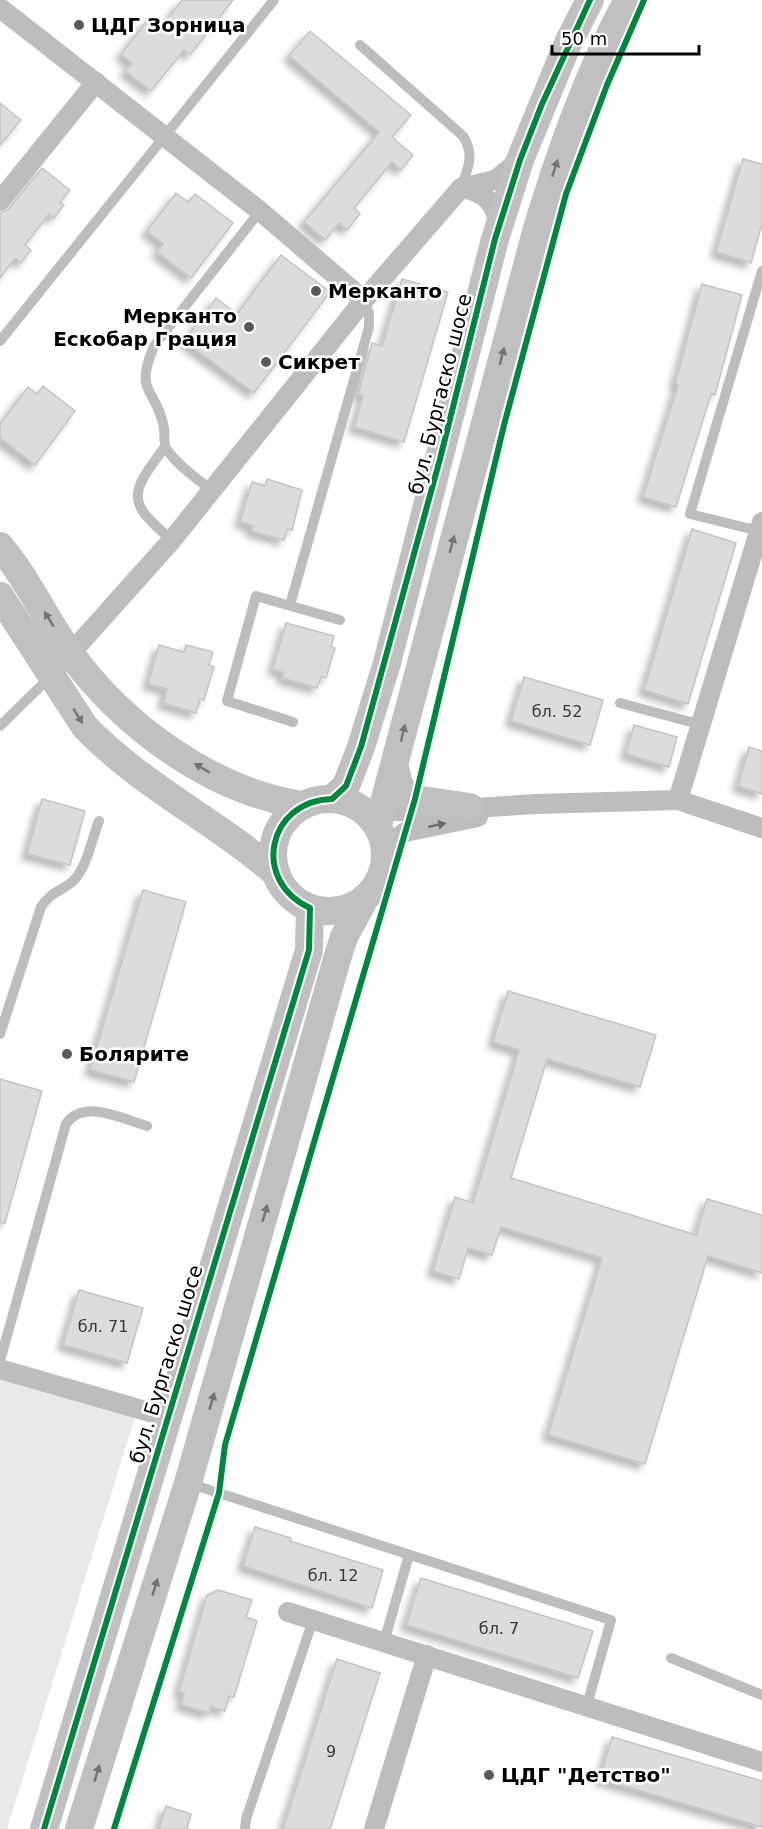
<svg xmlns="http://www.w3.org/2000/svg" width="762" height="1829" viewBox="0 0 762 1829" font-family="'DejaVu Sans',sans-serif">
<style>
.green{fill:#e9e9e9}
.building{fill:#dcdcdc;stroke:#c4c4c4;stroke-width:1.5;filter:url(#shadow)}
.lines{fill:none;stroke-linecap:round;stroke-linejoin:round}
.service{stroke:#bdbdbd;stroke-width:10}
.minor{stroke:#bdbdbd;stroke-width:20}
.secondary{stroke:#c0c0c0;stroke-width:28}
.cycleway-casing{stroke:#fff;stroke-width:10}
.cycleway{stroke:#00873e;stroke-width:6}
.oneway{fill:#737373}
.oneway2{fill:#686868}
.poi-dot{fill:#595959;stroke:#fff;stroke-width:2}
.labels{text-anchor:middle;stroke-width:5;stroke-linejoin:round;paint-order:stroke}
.number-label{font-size:16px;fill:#373737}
.poi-label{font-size:20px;font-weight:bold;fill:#000;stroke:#fff;text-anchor:start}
.street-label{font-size:20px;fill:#000;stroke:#fff}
</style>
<defs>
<filter id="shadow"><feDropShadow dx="-5.5" dy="5.5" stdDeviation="3" flood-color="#0004"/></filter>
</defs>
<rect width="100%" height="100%" fill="#fff"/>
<!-- green -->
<polygon class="green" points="0,1375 136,1414 7,1829 0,1829"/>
<!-- building -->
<g class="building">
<polygon points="182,0 233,0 190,55 184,50 151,91 125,71 132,63 121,54 149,18 161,27"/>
<polygon points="310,31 411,115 392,137 413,155 401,170 392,162 354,208 360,214 347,230 339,223 325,240 304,222 379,132 289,56"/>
<polygon points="0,103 21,120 0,145"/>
<polygon points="743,159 762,164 762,224 751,263 716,252"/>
<polygon points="42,168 70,190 60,202 64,205 54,218 49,214 25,245 31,250 21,263 15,258 0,278 0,213 9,209"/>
<polygon points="176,193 188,202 195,194 233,223 191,278 157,252 163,244 147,231"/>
<polygon points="281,255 330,292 254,393 184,341 216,298 237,314"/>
<polygon points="402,279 448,292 404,442 354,427 363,396 358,394 372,343 382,346"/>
<polygon points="702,284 742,295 715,395 711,394 676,507 643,497 678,385 675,384"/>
<polygon points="43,386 75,411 35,465 0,438 0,424 28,387 37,394"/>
<polygon points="267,479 302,490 292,530 287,529 284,540 251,531 253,526 240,522 252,482 265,486"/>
<polygon points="692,529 736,543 688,704 644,690"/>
<polygon points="286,623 334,636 331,647 335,648 326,678 321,677 317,688 282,678 284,673 273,669"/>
<polygon points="159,645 184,652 186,645 213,652 209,665 214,667 204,700 200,699 196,713 163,703 167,689 148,684"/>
<polygon points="524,677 603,700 590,745 511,721"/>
<polygon points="634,725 677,737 669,767 626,754"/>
<polygon points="749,747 762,751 762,794 738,786"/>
<polygon points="42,799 85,811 70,865 27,854"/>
<polygon points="143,890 186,902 134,1082 90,1070"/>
<polygon points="508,991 656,1035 640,1087 547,1059 511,1178 696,1235 707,1199 762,1215 762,1273 708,1256 645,1464 548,1435 602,1258 501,1227 492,1255 468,1248 459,1279 433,1271 455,1197 473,1203 519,1050 493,1042"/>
<polygon points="0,1079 42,1091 5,1223 0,1223"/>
<polygon points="79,1290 143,1308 127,1363 63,1345"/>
<polygon points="255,1527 291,1538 290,1541 383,1570 372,1608 243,1566"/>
<polygon points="421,1578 593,1631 578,1678 406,1625"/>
<polygon points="218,1590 252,1600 246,1617 257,1621 234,1697 229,1696 225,1711 211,1707 209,1713 181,1705 184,1693 179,1691 207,1595"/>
<polygon points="337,1659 380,1673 330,1829 283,1829"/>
<polygon points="612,1737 762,1781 762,1827 600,1779"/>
<polygon points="166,1806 191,1814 187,1829 159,1829"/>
</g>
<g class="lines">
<!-- service -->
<g class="service">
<path d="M360,45l103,91c12,19 5,32 -2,52"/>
<polyline points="0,341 274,0"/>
<path d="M165,447c-36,47 -39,55 7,93"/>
<path d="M212,491c-15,-13 -33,-24 -45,-41 -4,-6 -2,-14 -3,-22 -7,-41 -31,-32 -10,-82l106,-135"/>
<polyline points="759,531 690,514 762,271"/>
<polyline points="290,605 369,327 369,313 364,300"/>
<polyline points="620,703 702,725"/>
<polyline points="293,722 227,701 256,596 340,620"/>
<polyline points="0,726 50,677"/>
<path d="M0,1034l41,-127c10,-16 20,-15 32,-26 14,-13 19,-43 26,-60"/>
<path d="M0,1361l66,-237c18,-26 56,-5 81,2"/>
<polyline points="188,1483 611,1620 587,1705"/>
<polyline points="384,1642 409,1555"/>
<polyline points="671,1658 762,1695"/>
<polyline points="245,1829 246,1819 313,1620"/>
</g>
<!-- minor -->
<g class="minor">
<polyline points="0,8 260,211 364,300"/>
<path d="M461,188c22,3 37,16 37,39"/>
<polyline points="0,201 96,82"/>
<polyline points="62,663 172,540 364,300 461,188 495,180 520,160"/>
<polyline points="678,800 762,522"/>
<polyline points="363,809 411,812 536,804 678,800 762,828"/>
<polyline points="385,848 405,832 478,817"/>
<polyline points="0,1369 167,1417"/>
<polyline points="288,1612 762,1762"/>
<polyline points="374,1829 427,1655"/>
</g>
<!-- secondary -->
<g class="secondary">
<path d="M0,546c28,33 45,73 70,107 53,73 141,138 232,152"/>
<path d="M0,596l85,131c57,59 131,94 192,147"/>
<polyline points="395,768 400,788 415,799 470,807"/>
<circle cx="329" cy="855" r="56"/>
<polyline points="332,799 346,786 361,747 387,663 495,239 520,160 568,43 590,0"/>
<path d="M378,825l159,-597c24,-78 51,-156 91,-228"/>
<polyline points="44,1829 309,950 310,908"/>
<polyline points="79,1829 188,1483 337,959 344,937 363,902"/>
</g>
<!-- cycleway casing -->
<g class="cycleway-casing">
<g id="cycleway">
<path d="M44,1829l265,-879 1,-42c-59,-27 -43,-107 22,-109l14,-13 15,-39 79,-288 55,-220 25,-79 22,-56 48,-104"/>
<polyline points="114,1829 219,1493 225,1445 415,799 504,425 566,194 607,85 644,0"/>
</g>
</g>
<!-- cycleway -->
<use href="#cycleway" class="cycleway"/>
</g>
<!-- one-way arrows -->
<defs><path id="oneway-solid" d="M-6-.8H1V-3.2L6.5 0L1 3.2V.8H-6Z" transform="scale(1.5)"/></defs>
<g class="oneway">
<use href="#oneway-solid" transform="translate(555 168) rotate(-72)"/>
<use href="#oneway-solid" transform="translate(502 356) rotate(-75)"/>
<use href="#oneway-solid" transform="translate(452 544) rotate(-75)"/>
<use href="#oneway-solid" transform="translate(49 619) rotate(-122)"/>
<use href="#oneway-solid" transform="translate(78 716) rotate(58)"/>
<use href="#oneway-solid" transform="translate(403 733) rotate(-76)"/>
<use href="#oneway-solid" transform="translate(202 768) rotate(-149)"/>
<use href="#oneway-solid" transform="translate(265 1213) rotate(-74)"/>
<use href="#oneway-solid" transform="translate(212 1401) rotate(-74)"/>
<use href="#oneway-solid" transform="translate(155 1587) rotate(-73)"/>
<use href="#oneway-solid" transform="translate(97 1773) rotate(-73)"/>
</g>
<use class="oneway2" href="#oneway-solid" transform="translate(437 825) rotate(-12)"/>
<!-- markers -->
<g class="poi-dot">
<circle cx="79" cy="25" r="6"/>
<circle cx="316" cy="291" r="6"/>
<circle cx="249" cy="327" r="6"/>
<circle cx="266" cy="362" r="6"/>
<circle cx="67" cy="1054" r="6"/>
<circle cx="489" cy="1775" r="6"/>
</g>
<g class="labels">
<!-- number labels -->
<g class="number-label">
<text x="557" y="717">бл. 52</text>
<text x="103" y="1332">бл. 71</text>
<text x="333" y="1581">бл. 12</text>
<text x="499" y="1634">бл. 7</text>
<text x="331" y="1757">9</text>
</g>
<!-- poi labels -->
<g class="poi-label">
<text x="91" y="32">ЦДГ Зорница</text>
<text x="328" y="298">Мерканто</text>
<text x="237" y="323" text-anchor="end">Мерканто<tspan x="237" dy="23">Ескобар Грация</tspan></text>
<text x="278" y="369">Сикрет</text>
<text x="79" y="1061">Болярите</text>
<text x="501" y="1782">ЦДГ "Детство"</text>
</g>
<!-- street labels -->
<g class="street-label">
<text transform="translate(440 394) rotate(-76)" y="7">бул. Бургаско шосе</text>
<text transform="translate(166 1364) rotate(-73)" y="7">бул. Бургаско шосе</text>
</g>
</g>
<!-- scale -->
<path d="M552 45v9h147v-9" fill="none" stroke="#000000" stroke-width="3"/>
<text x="561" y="45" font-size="18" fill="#000000" stroke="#ffffff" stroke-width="4.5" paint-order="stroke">50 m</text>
</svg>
